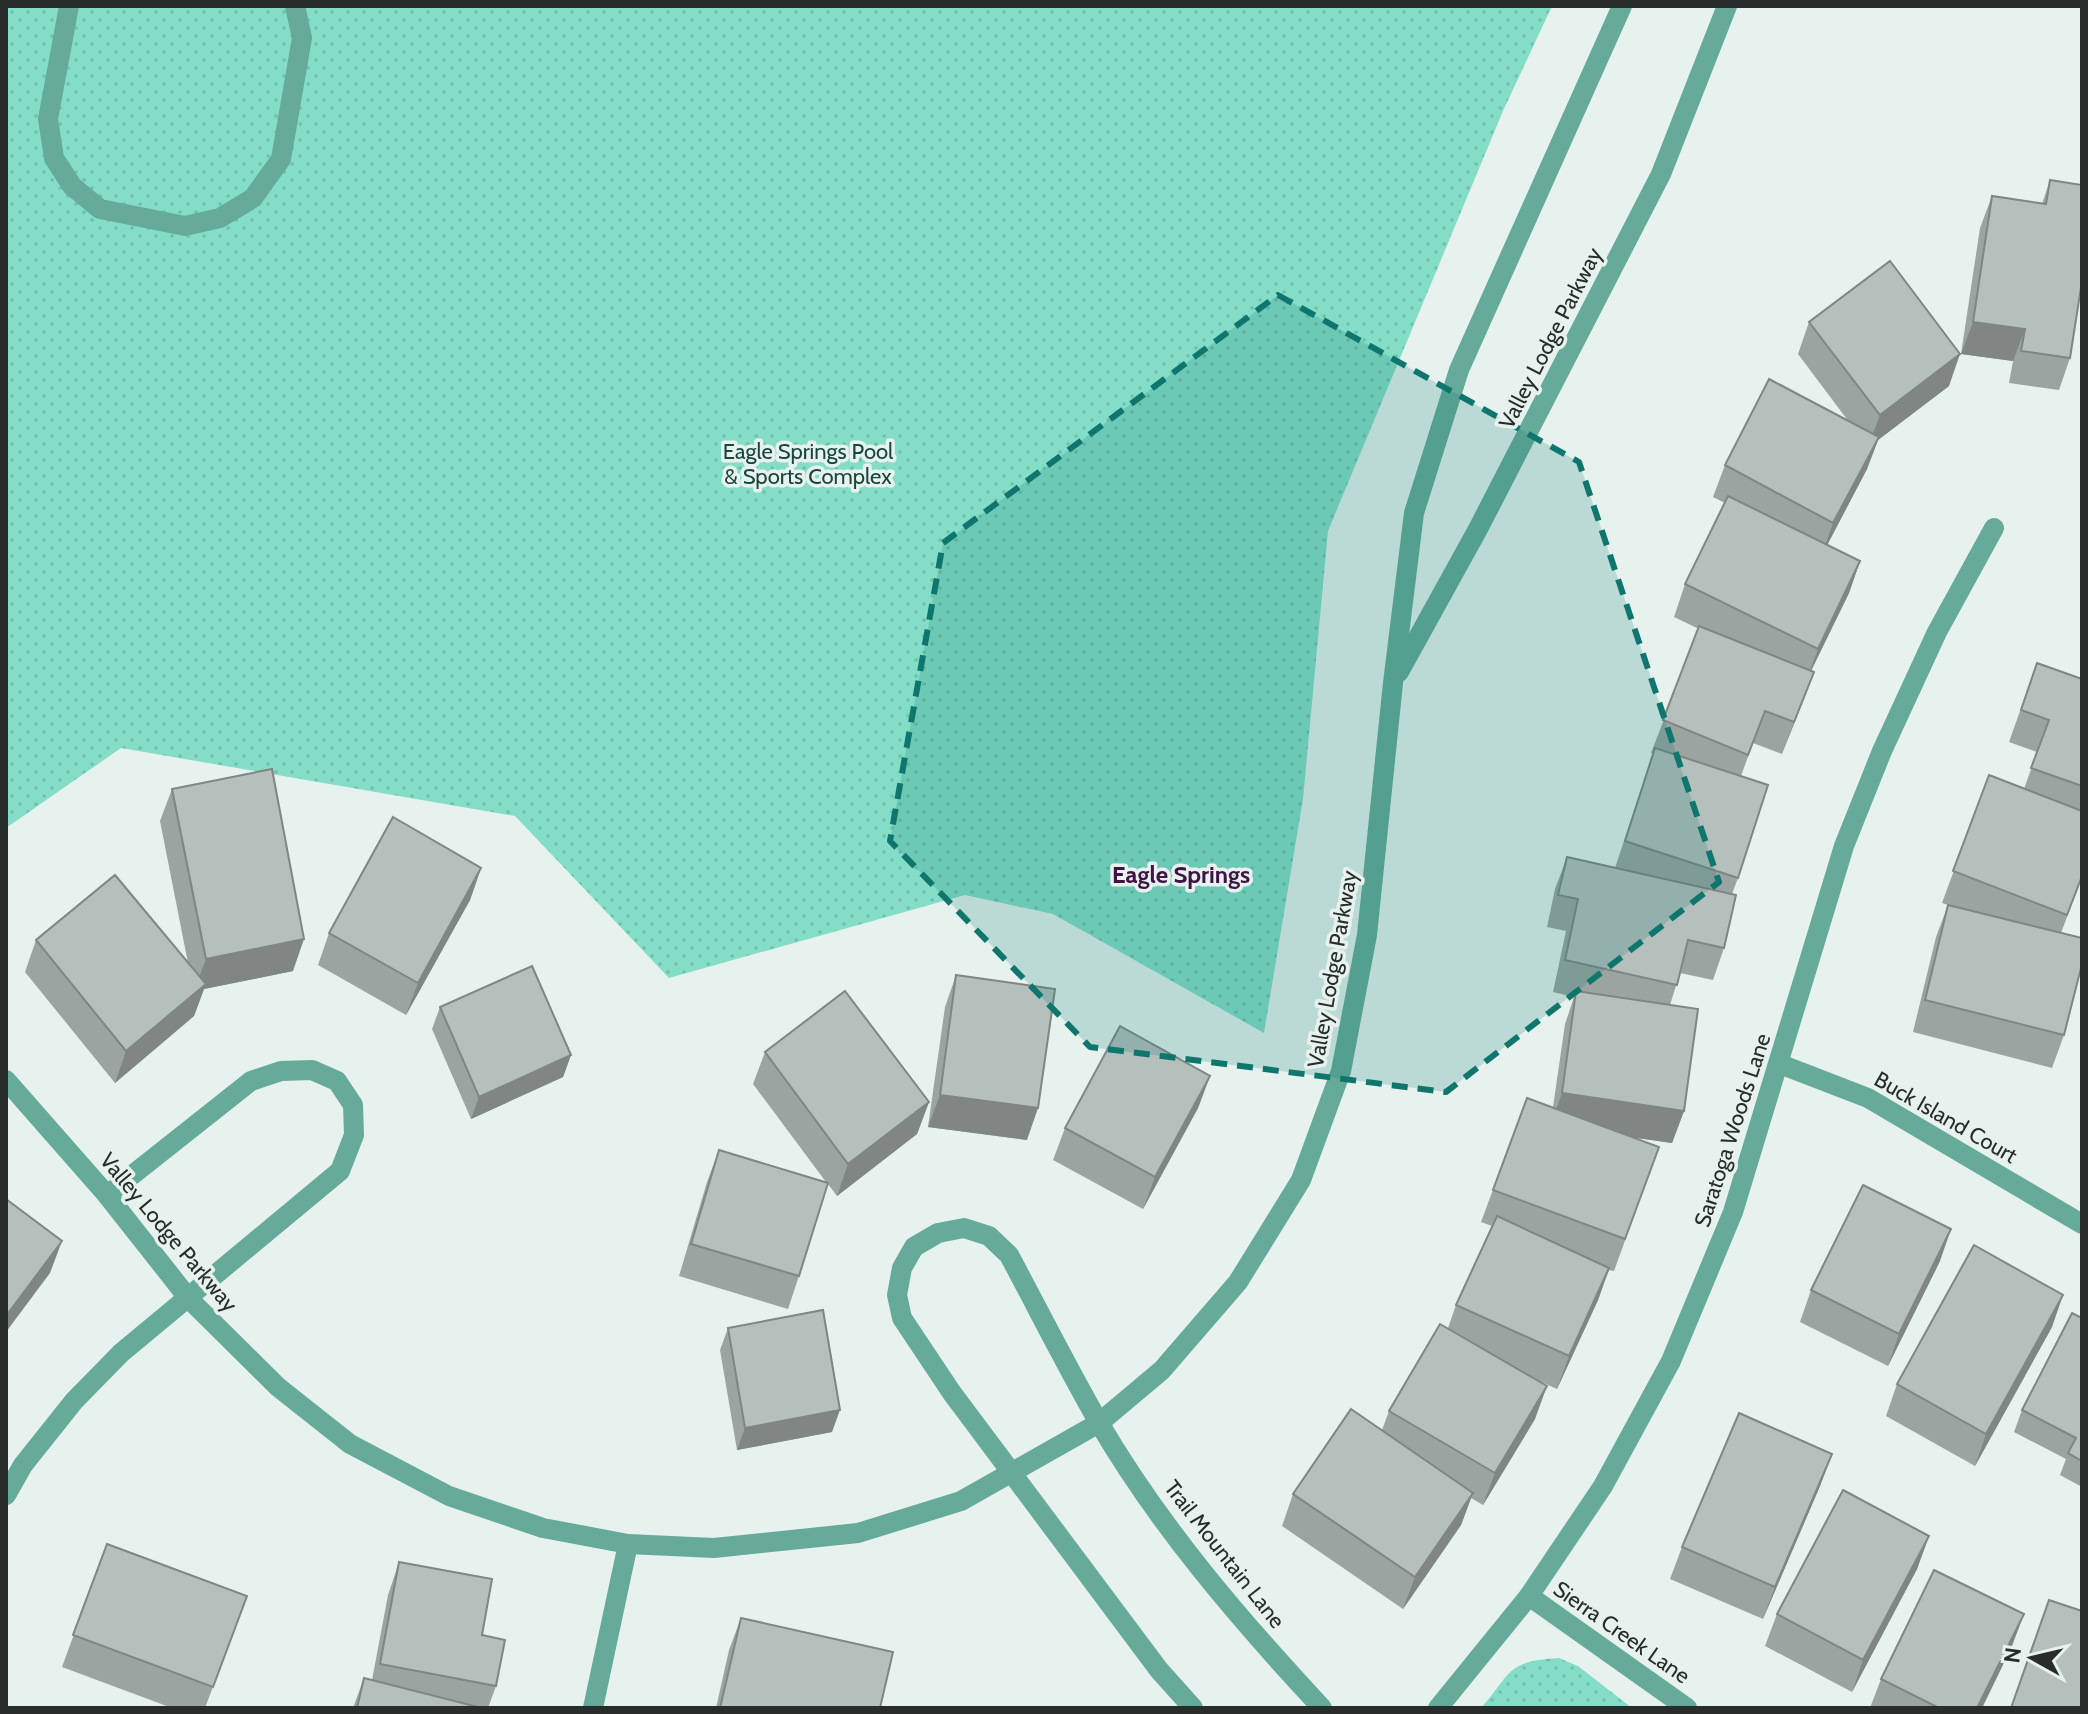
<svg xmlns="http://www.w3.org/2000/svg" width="2088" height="1714" viewBox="0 0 2088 1714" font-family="Cabin,sans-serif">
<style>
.green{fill:url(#green-dots)}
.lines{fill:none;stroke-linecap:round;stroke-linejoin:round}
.minor{stroke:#6a9;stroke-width:20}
.wall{fill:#9ca4a2}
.shaded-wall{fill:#7f8684}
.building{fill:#b5bfbc;stroke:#7f8684;stroke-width:2}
.marked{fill:#0f766e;fill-opacity:0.2;stroke:#0f766e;stroke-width:6;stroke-dasharray:16 10;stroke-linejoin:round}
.labels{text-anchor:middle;stroke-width:7;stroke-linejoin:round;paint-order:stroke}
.street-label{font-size:22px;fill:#282c2b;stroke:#e7f2ef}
.park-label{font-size:22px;fill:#18473c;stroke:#e7f2ef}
.neighbourhood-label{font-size:24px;font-weight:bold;fill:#411244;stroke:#e7f2ef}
</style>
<defs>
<pattern id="green-dots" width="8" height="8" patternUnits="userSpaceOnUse" patternTransform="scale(2)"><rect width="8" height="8" fill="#84dec7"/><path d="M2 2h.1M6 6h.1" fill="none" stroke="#72bfab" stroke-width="1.8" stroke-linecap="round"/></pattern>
</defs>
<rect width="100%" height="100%" fill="#e7f2ef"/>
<!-- green -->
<g class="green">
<polygon points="6,6 1552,6 1503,111 1328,531 1303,799 1264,1033 1053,914 965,895 669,978 515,816 121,748 6,828"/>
<path d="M1559,1658l19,8 54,42h-151c31,-35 24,-47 78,-50z"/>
</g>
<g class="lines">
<!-- minor -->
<g class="minor">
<polyline points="69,6 48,119 54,158 72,186 100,209 185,226 220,218 253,198 281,159 302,38 295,6"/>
<polyline points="1399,672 1478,529 1661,174 1727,6"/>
<polyline points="1780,1064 1868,1098 2082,1224"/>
<polyline points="6,1080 107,1195 189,1299 278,1387 350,1444 449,1496 543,1528 628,1544 714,1548 858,1533 961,1501 1099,1423 1162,1370 1238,1282 1301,1180 1341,1071 1367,935 1393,683 1414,513 1459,370 1622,6"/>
<polyline points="6,1495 23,1465 74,1401 121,1353 340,1171 354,1135 353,1105 337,1081 312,1070 281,1071 251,1081 107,1195"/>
<polyline points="1529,1596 1687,1708"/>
<polyline points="593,1708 628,1544"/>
<path d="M1193,1708l-34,-38 -207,-277 -50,-75 -5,-23 5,-27 12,-21 24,-14 26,-5 25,8 20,19c30,56 58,112 89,166 61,105 142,199 224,287"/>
<polyline points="1438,1708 1529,1596 1603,1486 1671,1361 1733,1212 1844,846 1882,751 1937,632 1994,528"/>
</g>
</g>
<!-- wall -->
<g class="wall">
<polygon points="2050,180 2070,358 2059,390 2009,383 2013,361 1961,354 1980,228 1992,196 2042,204"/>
<polygon points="1809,322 1949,386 1878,440 1867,469 1827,545 1860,561 1849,593 1811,671 1814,672 1782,754 1753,743 1741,776 1738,878 1732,894 1724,948 1713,980 1680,973 1670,1005 1684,1111 1672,1143 1632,1137 1659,1147 1614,1271 1609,1270 1598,1300 1557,1389 1526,1375 1535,1419 1483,1505 1471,1498 1461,1525 1403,1609 1282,1526 1293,1494 1382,1430 1389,1411 1448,1328 1456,1305 1492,1226 1481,1222 1527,1098 1553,1107 1565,1024 1574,997 1553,992 1566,931 1547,927 1555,889 1567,857 1615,868 1653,753 1651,753 1699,629 1674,617 1685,584 1725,503 1713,497 1725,465 1849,422 1798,354"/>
<polygon points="2037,663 2082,679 2082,877 2061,933 2064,1035 2052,1068 1913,1032 1936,937 1948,905 1942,903 1989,775 2024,789 2037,752 2009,742"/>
<polygon points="172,789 293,971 204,989 194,1016 115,1083 25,972 36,940 188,963 160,821"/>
<polygon points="481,868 470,900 406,1015 318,965 329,933"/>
<polygon points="956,975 1027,1140 928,1127 945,1007"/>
<polygon points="440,1007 571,1055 563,1077 471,1119 432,1029"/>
<polygon points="765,1052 929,1102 917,1134 837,1196 828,1184 799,1276 788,1309 679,1276 707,1182 719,1150 826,1182 753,1084"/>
<polygon points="1210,1076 1198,1108 1143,1209 1053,1160 1065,1128"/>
<polygon points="1940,1261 1888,1366 1800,1322 1811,1290"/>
<polygon points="2082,1318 2082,1487 2060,1475 2066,1459 2014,1432 2022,1410"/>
<polygon points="2052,1327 1975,1466 1886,1416 1897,1384"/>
<polygon points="728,1328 832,1432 737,1450 720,1350"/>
<polygon points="1832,1454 1820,1486 1763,1619 1670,1579 1682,1547"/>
<polygon points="1929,1536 1917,1569 1852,1692 1765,1646 1777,1614"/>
<polygon points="107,1544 247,1596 205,1708 172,1708 62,1667"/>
<polygon points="399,1562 482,1635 496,1686 488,1708 353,1708 364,1678 372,1680 388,1595"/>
<polygon points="741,1618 880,1708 716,1708 729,1650"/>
<polygon points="2012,1646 1982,1708 1870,1708 1881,1679"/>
</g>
<!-- shaded-wall -->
<g class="shaded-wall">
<polygon points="1973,322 2025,329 2013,361 1961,354"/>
<polygon points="1960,354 1949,386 1878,440 1867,469 1822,555 1833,523 1868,447 1880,415"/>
<polygon points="1860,561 1849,593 1806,681 1818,649"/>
<polygon points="1814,672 1802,704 1782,754 1794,722"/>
<polygon points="481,868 470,900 406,1015 418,983"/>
<polygon points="304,939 293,971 204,989 194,1016 115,1083 126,1051 194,991 206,959"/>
<polygon points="571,1055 563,1077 471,1119 479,1097"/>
<polygon points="1210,1076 1198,1108 1143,1209 1155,1177"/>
<polygon points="1562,1093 1684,1111 1672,1143 1550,1126"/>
<polygon points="940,1095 1038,1108 1027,1140 928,1127"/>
<polygon points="929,1102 917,1134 837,1196 848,1164"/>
<polygon points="1951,1229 1940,1261 1888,1366 1899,1334"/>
<polygon points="62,1241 50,1273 6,1332 6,1316"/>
<polygon points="1609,1268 1598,1300 1557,1389 1569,1356"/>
<polygon points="2063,1295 2052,1327 1975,1466 1986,1434"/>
<polygon points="1547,1386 1535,1419 1483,1505 1495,1473"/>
<polygon points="840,1410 832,1432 737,1450 745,1428"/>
<polygon points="1832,1454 1820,1486 1763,1619 1775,1587"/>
<polygon points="1473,1493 1461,1525 1403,1609 1415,1577"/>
<polygon points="1929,1536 1917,1569 1852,1692 1863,1660"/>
<polygon points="2024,1614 2012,1646 1982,1708 1977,1708"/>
</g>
<!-- building -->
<g class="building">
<polygon points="2050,180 2082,185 2082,281 2070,358 2021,351 2025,329 1973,322 1992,196 2046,204"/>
<polygon points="1890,261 1960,354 1880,415 1809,322"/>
<polygon points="1769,379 1879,437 1833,523 1725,465"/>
<polygon points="1728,496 1860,561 1818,649 1685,584"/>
<polygon points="1699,626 1814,672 1794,722 1765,711 1748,755 1663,720"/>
<polygon points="2037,663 2082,679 2082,786 2031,768 2049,720 2021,710"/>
<polygon points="1655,748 1768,785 1738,878 1625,841"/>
<polygon points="272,769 304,939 206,959 172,789"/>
<polygon points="1989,775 2082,811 2082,876 2067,915 1953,871"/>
<polygon points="393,817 481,868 418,983 329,933"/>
<polygon points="1567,857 1736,895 1724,948 1688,940 1677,985 1565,960 1578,899 1558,895"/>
<polygon points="115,875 206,984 126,1051 36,940"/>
<polygon points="1948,905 2082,938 2082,964 2064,1035 1925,1000"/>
<polygon points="532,966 571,1055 479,1097 440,1007"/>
<polygon points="956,975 1055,989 1038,1108 940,1095"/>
<polygon points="845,991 929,1102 848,1164 765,1052"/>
<polygon points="1576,991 1698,1009 1684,1111 1562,1093"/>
<polygon points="1120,1026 1210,1076 1155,1177 1065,1128"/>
<polygon points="1527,1098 1659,1147 1625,1239 1493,1190"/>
<polygon points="719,1150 828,1183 799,1276 691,1244"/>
<polygon points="1863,1185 1951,1229 1899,1334 1811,1290"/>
<polygon points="6,1199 62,1241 6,1316"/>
<polygon points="1497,1216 1609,1268 1569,1356 1456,1305"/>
<polygon points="1974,1245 2063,1295 1986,1434 1897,1384"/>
<polygon points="823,1310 840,1410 745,1428 728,1328"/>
<polygon points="2072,1313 2082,1318 2082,1461 2068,1453 2076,1438 2022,1410"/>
<polygon points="1440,1324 1547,1386 1495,1473 1389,1411"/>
<polygon points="1351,1409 1473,1493 1415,1577 1293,1494"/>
<polygon points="1739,1413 1832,1454 1775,1587 1682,1547"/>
<polygon points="1843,1490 1929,1536 1863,1660 1777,1614"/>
<polygon points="107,1544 247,1596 213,1687 73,1635"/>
<polygon points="399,1562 492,1579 482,1635 505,1640 496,1686 380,1664"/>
<polygon points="1934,1570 2024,1614 1977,1708 1939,1708 1881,1679"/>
<polygon points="2049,1600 2082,1611 2082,1708 2011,1708"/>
<polygon points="741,1618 893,1652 880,1708 720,1708"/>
<polygon points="364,1678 482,1708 357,1708"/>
</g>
<!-- marked area -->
<path class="marked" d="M1278,295l301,167 140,420 -273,210 -356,-45 -200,-206 53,-298z"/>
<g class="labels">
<!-- street labels -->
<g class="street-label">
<text transform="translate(1550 338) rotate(-63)" y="8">Valley Lodge Parkway</text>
<text transform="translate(1332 969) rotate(-80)" y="8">Valley Lodge Parkway</text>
<text transform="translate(1946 1117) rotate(30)" y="8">Buck Island Court</text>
<text transform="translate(1732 1130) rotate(-72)" y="8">Saratoga Woods Lane</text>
<text transform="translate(169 1232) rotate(50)" y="8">Valley Lodge Parkway</text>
<text transform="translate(1225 1554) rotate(52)" y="8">Trail Mountain Lane</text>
<text transform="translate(1622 1632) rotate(35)" y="8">Sierra Creek Lane</text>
</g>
<!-- park labels -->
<g class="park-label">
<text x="808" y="459">Eagle Springs Pool<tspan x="808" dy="25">&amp; Sports Complex</tspan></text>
</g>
<!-- neighbourhood labels -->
<g class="neighbourhood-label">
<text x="1181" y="883">Eagle Springs</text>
</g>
</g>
<!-- border -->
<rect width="2088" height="1714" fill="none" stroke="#282c2b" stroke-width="16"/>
<!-- north arrow -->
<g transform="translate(2032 1658) rotate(278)" stroke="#e7f2ef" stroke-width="6" paint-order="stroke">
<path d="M0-6L14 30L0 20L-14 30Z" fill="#282c2b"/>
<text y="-12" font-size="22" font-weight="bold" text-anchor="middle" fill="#282c2b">N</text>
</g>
</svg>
